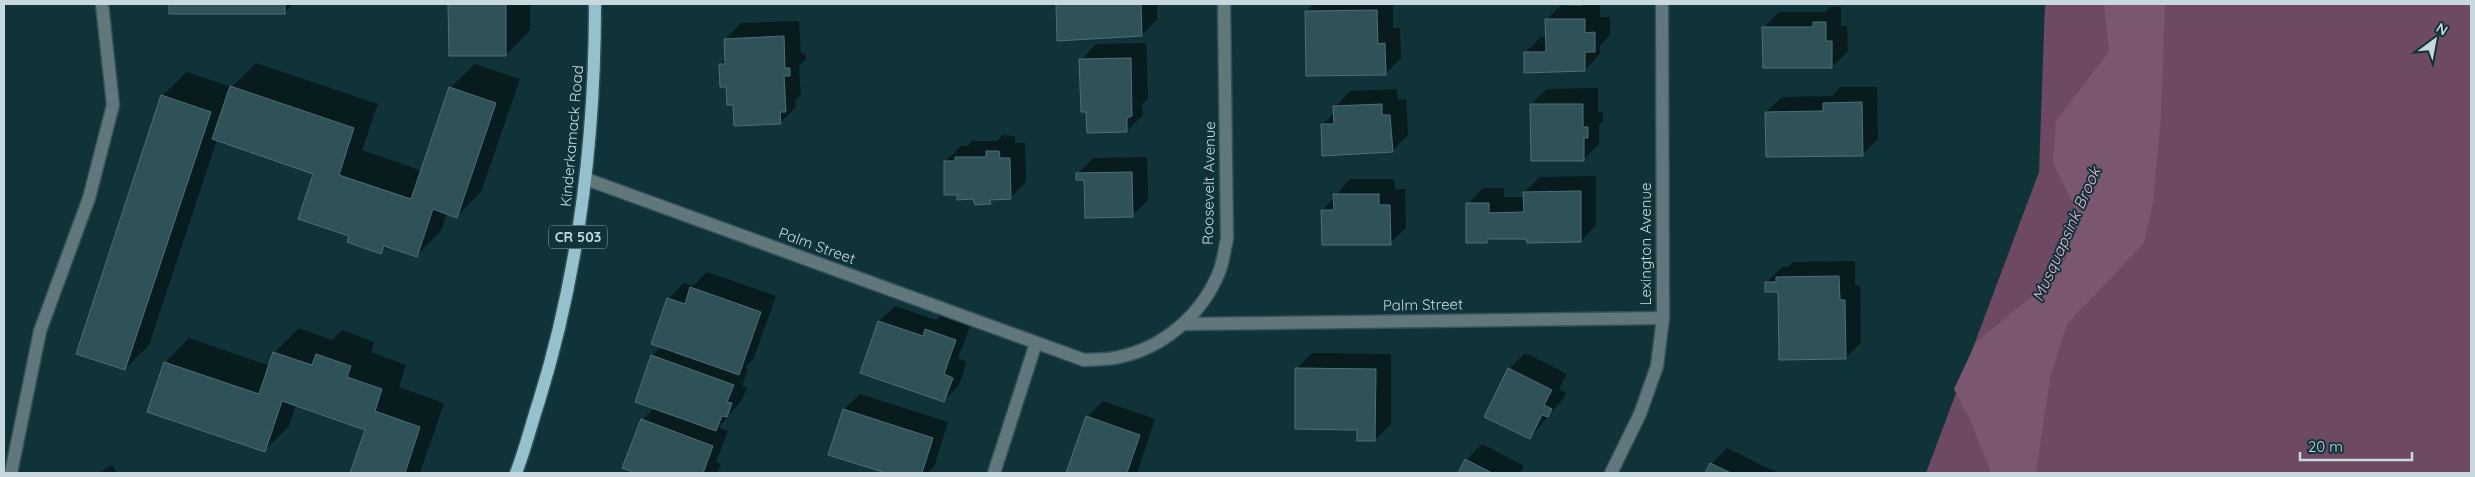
<svg xmlns="http://www.w3.org/2000/svg" width="2475" height="477" viewBox="0 0 2475 477" font-family="Quicksand,sans-serif">
<style>
.forest{fill:#6d4a61}
.water{fill:#7a576e}
.shadow{fill:#0007}
.building{fill:#2f5259;stroke:#4d7078}
.lines{fill:none;stroke-linecap:round;stroke-linejoin:round}
.minor-casing{stroke:#315158;stroke-width:15}
.major-casing{stroke:#315158;stroke-width:15}
.minor{stroke:#62777c;stroke-width:12}
.major{stroke:#94c1cb;stroke-width:12}
.labels{text-anchor:middle;stroke-width:4;stroke-linejoin:round;paint-order:stroke}
.shield{fill:#10333a;stroke:#90a7ad;stroke-width:1}
.shield-label{font-size:14px;font-weight:bold;fill:#c7d9de}
.street-label{font-size:15px;fill:#c7d9de;stroke:#10333a}
.water-label{font-size:16px;font-style:italic;fill:#eeb0d8;stroke:#10333a}
</style>
<rect width="100%" height="100%" fill="#10333a"/>
<!-- forest -->
<polygon class="forest" points="2045,4 2471,4 2471,473 1926,473 2039,172"/>
<!-- water -->
<polygon class="water" points="2104,4 2165,4 2161,116 2153,203 2144,243 2067,324 2050,378 2036,473 1991,473 1971,422 1954,389 1976,342 2035,294 2066,259 2075,208 2053,163 2056,121 2109,51"/>
<!-- shadow -->
<g class="shadow">
<polygon points="170,4 293,4 284,13 170,13"/>
<polygon points="449,4 530,4 530,30 506,55 450,55"/>
<polygon points="1057,4 1157,4 1157,20 1142,35 1059,40"/>
<polygon points="1314,4 1393,4 1393,28 1400,28 1401,58 1385,74 1306,11"/>
<polygon points="1552,4 1600,4 1600,17 1610,17 1610,35 1600,45 1600,54 1585,70 1525,53 1541,37 1546,37 1546,20 1562,4"/>
<polygon points="1830,7 1841,7 1841,26 1847,26 1848,51 1832,67 1763,28 1779,12 1825,12"/>
<polygon points="799,21 801,53 805,53 806,59 799,66 801,95 795,100 796,107 780,123 734,104 720,65 726,58 726,39 741,23"/>
<polygon points="1146,43 1148,99 1142,104 1143,115 1127,131 1087,111 1081,60 1096,44"/>
<polygon points="256,63 378,104 362,150 422,171 450,88 475,64 520,79 481,192 457,216 447,213 441,231 417,255 388,246 381,252 350,235 314,173 217,140 149,345 125,369 162,96 187,72 232,87"/>
<polygon points="1840,87 1877,87 1878,139 1862,155 1766,112 1782,97 1832,96"/>
<polygon points="1598,88 1598,112 1603,112 1603,121 1599,125 1599,144 1583,160 1531,104 1547,89"/>
<polygon points="1397,89 1398,100 1406,99 1408,135 1392,151 1322,125 1335,112 1335,107 1350,91"/>
<polygon points="1003,135 1015,136 1015,143 1025,143 1026,182 1010,198 995,198 990,203 973,198 945,162 961,146 968,146 972,141 997,141"/>
<polygon points="1147,157 1148,200 1133,215 1078,174 1093,158"/>
<polygon points="1596,176 1596,225 1581,241 1527,237 1490,238 1487,242 1468,204 1483,188 1504,188 1504,197 1524,197 1524,193 1540,177"/>
<polygon points="1350,179 1394,179 1395,189 1405,189 1406,228 1390,243 1322,211"/>
<polygon points="1855,261 1855,285 1860,285 1861,342 1846,358 1779,291 1766,283 1782,267 1788,267 1793,262"/>
<polygon points="707,272 776,296 754,358 745,368 748,369 742,386 747,388 742,400 719,427 728,431 716,462 721,464 717,473 640,473 624,467 642,420 654,408 652,356 662,346 668,299 684,283 693,286"/>
<polygon points="895,306 936,320 942,314 971,324 958,358 967,362 959,385 944,401 861,372 879,321"/>
<polygon points="299,328 332,340 342,330 374,342 371,352 406,365 399,387 444,403 420,473 351,473 366,429 296,405 289,426 264,451 165,363 189,338 270,366 274,353"/>
<polygon points="1312,353 1391,354 1391,424 1375,440 1359,428 1296,369"/>
<polygon points="1525,353 1567,374 1559,389 1566,393 1563,399 1530,438 1509,369"/>
<polygon points="860,394 948,422 934,467 927,473 890,473 830,454 844,409"/>
<polygon points="1103,401 1155,419 1137,473 1067,473 1087,417"/>
<polygon points="1482,444 1524,466 1520,473 1459,473 1466,460"/>
<polygon points="1727,448 1778,473 1706,473 1711,464"/>
<polygon points="112,465 117,473 98,473"/>
</g>
<!-- building -->
<g class="building">
<rect x="169" y="4" width="116" height="10"/>
<polygon points="448,4 506,4 506,56 449,56"/>
<polygon points="1056,4 1141,4 1142,36 1057,41"/>
<polygon points="1522,4 1582,4 1582,5"/>
<polygon points="1377,10 1378,44 1385,43 1386,75 1306,76 1305,11"/>
<polygon points="1545,19 1585,19 1585,33 1595,32 1595,52 1585,52 1585,71 1524,73 1524,52 1546,52"/>
<polygon points="1813,22 1826,22 1826,41 1832,41 1832,68 1763,68 1762,27 1813,27"/>
<polygon points="784,36 785,68 790,68 790,76 784,76 786,112 780,112 781,124 734,126 733,105 727,105 726,87 720,87 719,64 725,64 724,39"/>
<polygon points="1131,58 1132,116 1127,118 1127,132 1087,133 1086,112 1081,112 1079,59"/>
<polygon points="230,86 354,128 339,175 411,199 449,87 496,103 457,218 433,209 417,257 384,246 381,254 347,242 349,236 298,219 313,174 212,139"/>
<polygon points="161,95 211,112 125,370 76,354"/>
<polygon points="1862,102 1863,156 1766,157 1765,112 1823,111 1823,103"/>
<polygon points="1382,104 1382,115 1390,115 1393,152 1322,156 1321,124 1334,124 1333,106"/>
<polygon points="1530,104 1583,104 1583,127 1588,127 1588,138 1584,138 1584,161 1531,161"/>
<polygon points="986,151 999,151 1000,158 1010,158 1011,199 990,200 991,204 975,205 973,199 957,200 957,195 944,195 944,161 955,161 955,157 986,157"/>
<polygon points="1132,172 1133,217 1085,218 1084,180 1076,180 1076,173"/>
<polygon points="1581,191 1581,242 1527,243 1526,239 1487,239 1487,243 1466,243 1466,203 1489,203 1489,213 1524,212 1523,192"/>
<polygon points="1333,194 1379,194 1379,205 1390,205 1391,245 1322,245 1321,210 1334,210"/>
<polygon points="1839,276 1840,300 1845,300 1846,359 1779,360 1778,292 1765,292 1765,282 1776,282 1776,277"/>
<polygon points="690,287 761,312 739,375 651,344 667,298 685,304"/>
<polygon points="878,321 923,336 925,329 956,340 944,374 953,378 944,402 860,373"/>
<polygon points="273,352 312,365 316,354 351,366 347,377 382,389 375,411 420,427 405,473 350,473 365,430 282,401 265,452 147,412 164,362 259,394"/>
<polygon points="651,355 734,385 727,402 732,403 727,417 722,416 716,431 635,402"/>
<polygon points="1295,368 1376,369 1375,441 1357,441 1357,430 1295,429"/>
<polygon points="1508,368 1552,390 1544,405 1552,409 1548,417 1542,415 1530,439 1484,417"/>
<polygon points="843,409 933,438 922,473 886,473 828,455"/>
<polygon points="1086,416 1140,435 1127,473 1066,473"/>
<polygon points="641,419 713,446 703,473 636,473 622,468"/>
<polygon points="1465,459 1492,473 1458,473"/>
<polygon points="1710,463 1731,473 1705,473"/>
</g>
<g class="lines">
<!-- minor casing -->
<g class="minor-casing">
<g id="minor">
<path d="M586,179l498,181c11,-1 24,0 35,-3 43,-9 80,-40 98,-80 6,-11 7,-26 10,-38l-3,-235"/>
<polyline points="1184,324 1663,318"/>
<polyline points="11,473 40,331 89,198 113,105 102,4"/>
<polyline points="994,473 1036,343"/>
<polyline points="1611,473 1640,414 1657,366 1663,318 1662,4"/>
</g>
</g>
<!-- major casing -->
<g class="major-casing">
<path id="major" d="M516,473c9,-23 15,-48 23,-72 40,-129 56,-263 56,-397"/>
</g>
<!-- minor -->
<use href="#minor" class="minor"/>
<!-- major -->
<use href="#major" class="major"/>
</g>
<g class="labels">
<!-- shield labels -->
<rect class="shield" x="549" y="225.5" width="58" height="23" rx="4"/>
<g class="shield-label">
<text x="578" y="242">CR 503</text>
</g>
<!-- street labels -->
<g class="street-label">
<text transform="translate(572 136) rotate(-85)" y="5">Kinderkamack Road</text>
<text transform="translate(1209 183) rotate(-89)" y="5">Roosevelt Avenue</text>
<text transform="translate(1646 244) rotate(-90)" y="5">Lexington Avenue</text>
<text transform="translate(817 246) rotate(20)" y="5">Palm Street</text>
<text transform="translate(1423 305) rotate(-1)" y="5">Palm Street</text>
</g>
<!-- water labels -->
<g class="water-label">
<text transform="translate(2066 234) rotate(-66)" y="6">Musquapsink Brook</text>
</g>
</g>
<!-- border -->
<rect width="2475" height="477" fill="none" stroke="#c7d9de" stroke-width="10"/>
<!-- north arrow -->
<g transform="translate(2435 40) rotate(32)" stroke="#10333a" stroke-width="4" paint-order="stroke">
<path d="M0-4L9 19L0 12L-9 19Z" fill="#c7d9de"/>
<text y="-8" font-size="14" font-weight="bold" text-anchor="middle" fill="#c7d9de">N</text>
</g>
<!-- scale -->
<path d="M2300 452v8h112v-8" fill="none" stroke="#c7d9de" stroke-width="2.5"/>
<text x="2308" y="452" font-size="15" fill="#c7d9de" stroke="#10333a" stroke-width="4" paint-order="stroke">20 m</text>
</svg>
